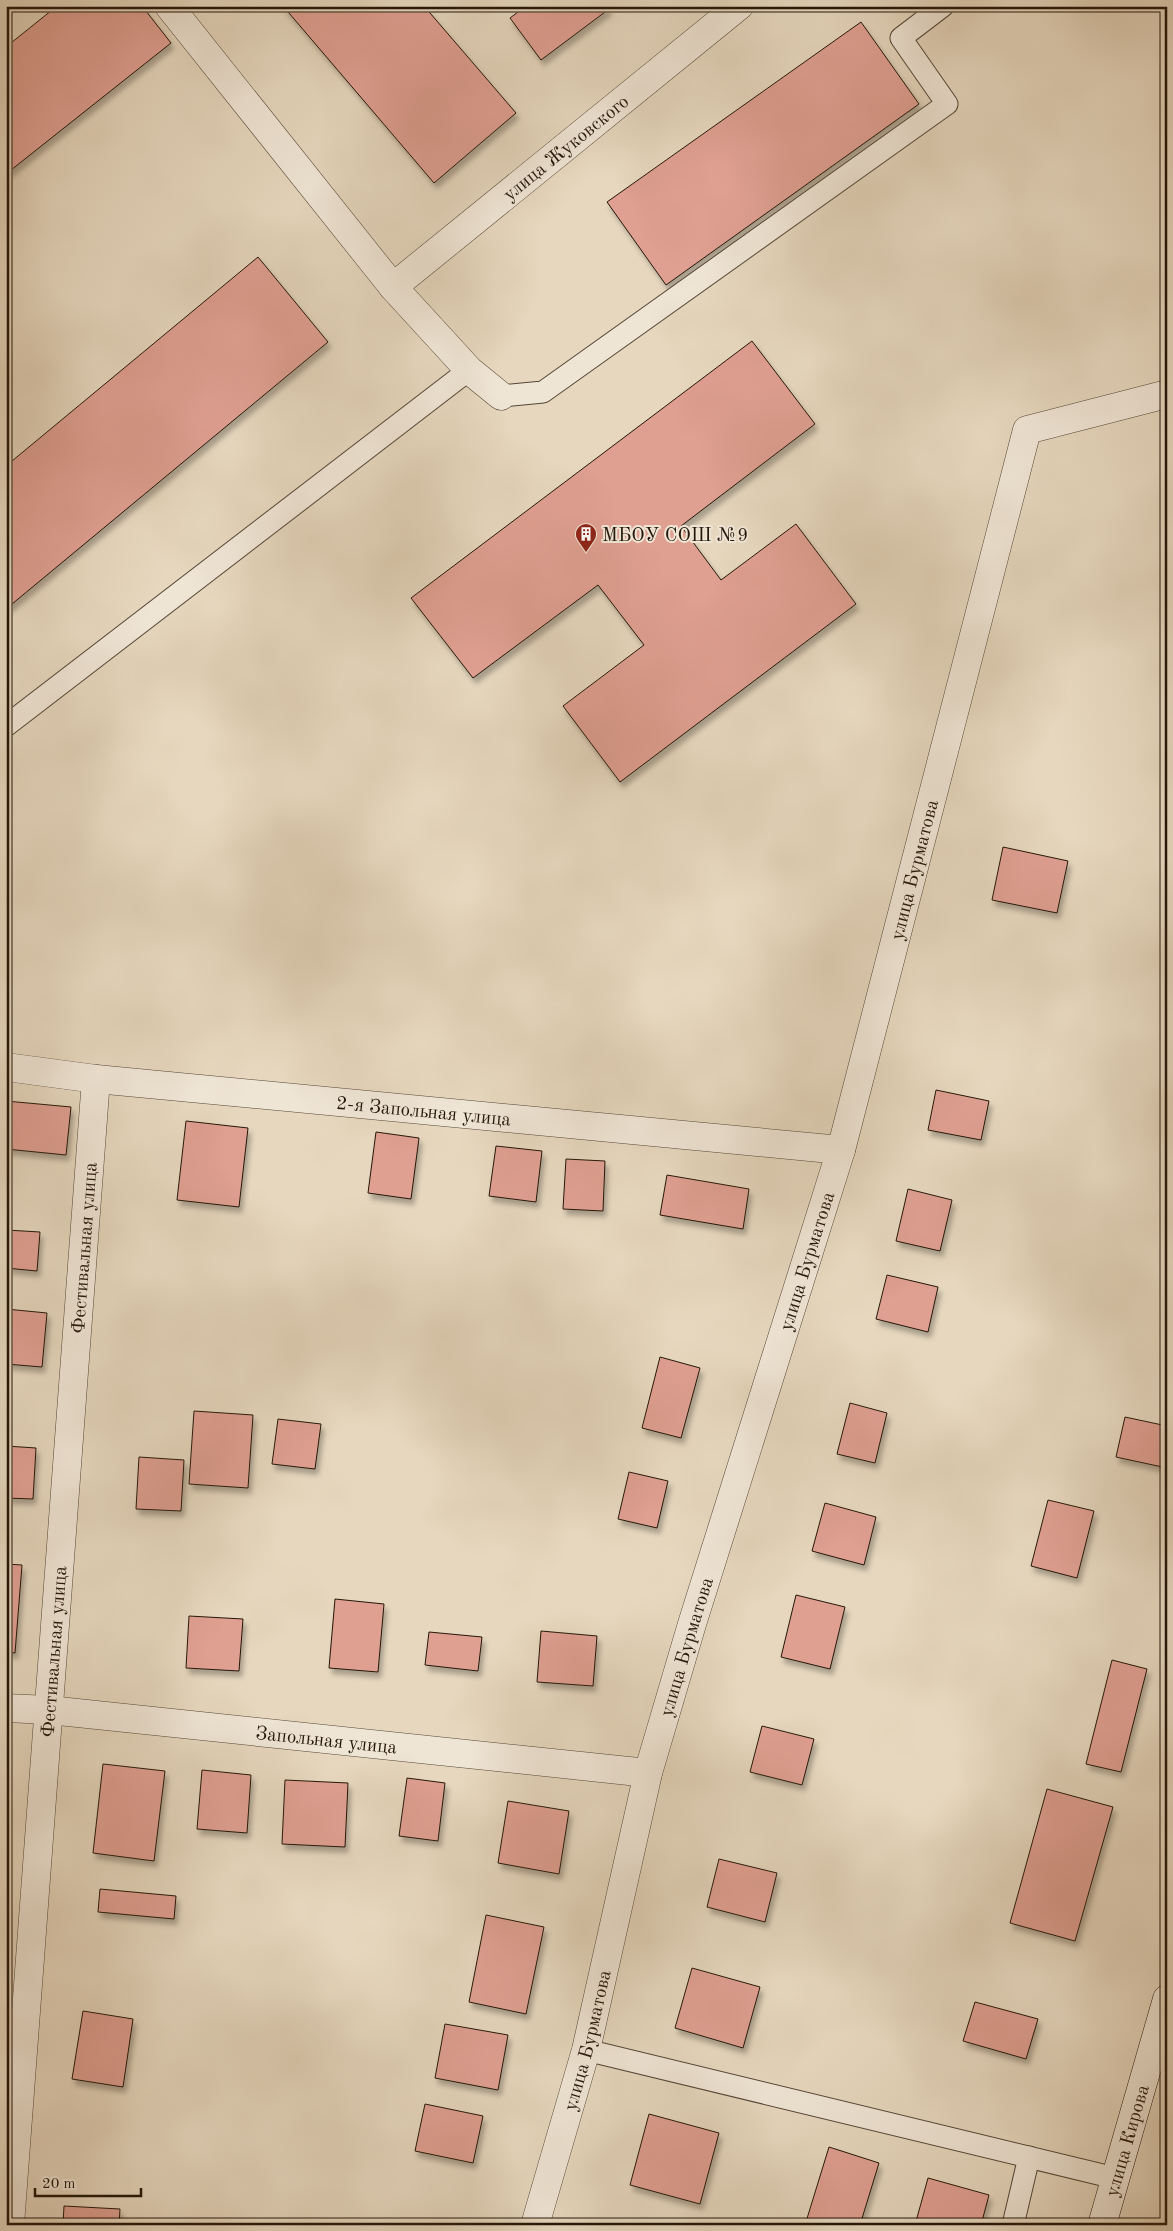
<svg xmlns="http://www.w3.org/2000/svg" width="1173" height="2231" viewBox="0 0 1173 2231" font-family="'Old Standard TT',serif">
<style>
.building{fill:#df9f91;stroke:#24170a;filter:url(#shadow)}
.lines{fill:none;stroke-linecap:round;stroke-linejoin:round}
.lane-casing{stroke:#544737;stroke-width:23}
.street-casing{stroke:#544737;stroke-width:29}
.secondary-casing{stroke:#24170a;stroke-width:29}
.lane{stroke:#efe5d5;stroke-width:21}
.street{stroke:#efe5d5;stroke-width:28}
.secondary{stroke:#efe5d5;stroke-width:28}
.labels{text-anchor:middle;stroke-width:4;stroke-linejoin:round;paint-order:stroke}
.street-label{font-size:19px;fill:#24170a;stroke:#efe5d5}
.poi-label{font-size:19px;fill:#24170a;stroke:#efe5d5;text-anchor:start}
</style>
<defs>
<filter id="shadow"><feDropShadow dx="3" dy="5.5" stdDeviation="2.5" flood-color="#0004"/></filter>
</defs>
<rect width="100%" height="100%" fill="#e6d7be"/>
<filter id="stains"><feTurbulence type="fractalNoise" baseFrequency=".004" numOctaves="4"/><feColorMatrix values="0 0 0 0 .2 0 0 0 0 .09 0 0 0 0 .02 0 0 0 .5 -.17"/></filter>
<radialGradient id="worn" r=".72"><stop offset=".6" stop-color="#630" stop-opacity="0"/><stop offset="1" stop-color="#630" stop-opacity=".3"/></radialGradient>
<!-- building -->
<g class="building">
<polygon points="57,6 142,6 171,43 6,174 6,47"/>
<polygon points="283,6 424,6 516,113 434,183"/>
<polygon points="526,6 607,6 609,9 541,60 510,18"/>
<polygon points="861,22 919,104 666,285 607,202"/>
<polygon points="258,257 328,342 6,609 6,466"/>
<polygon points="752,341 815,424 681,526 721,580 796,524 856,604 620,782 563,706 644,645 598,585 473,678 411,598"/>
<polygon points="1003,847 1068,861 1057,913 992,900"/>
<polygon points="936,1090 989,1101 981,1140 928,1130"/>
<polygon points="6,1101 71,1107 66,1155 6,1149"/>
<polygon points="186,1121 248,1128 239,1207 177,1200"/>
<polygon points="376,1132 419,1138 411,1199 368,1193"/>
<polygon points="496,1146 542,1151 536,1202 489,1196"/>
<polygon points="566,1159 605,1161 603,1211 563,1209"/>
<polygon points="667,1175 749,1189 743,1229 660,1215"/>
<polygon points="908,1189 952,1200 940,1251 896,1241"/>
<polygon points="6,1230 40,1232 37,1271 6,1268"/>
<polygon points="887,1275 938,1287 928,1332 876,1319"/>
<polygon points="6,1309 47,1313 42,1367 6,1364"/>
<polygon points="660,1357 700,1368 681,1438 642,1428"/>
<polygon points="850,1403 887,1413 875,1463 837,1454"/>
<polygon points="194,1411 253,1415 248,1488 189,1484"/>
<polygon points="1125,1417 1167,1426 1167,1468 1116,1457"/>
<polygon points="278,1419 321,1424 315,1469 272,1464"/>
<polygon points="6,1446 36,1448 33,1499 6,1498"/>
<polygon points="139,1457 184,1460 181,1511 136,1509"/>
<polygon points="629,1472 668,1481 657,1528 618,1519"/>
<polygon points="1048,1500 1094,1511 1077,1578 1031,1566"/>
<polygon points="825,1503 876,1517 864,1565 812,1551"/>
<polygon points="6,1564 22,1565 15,1653 6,1652"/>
<polygon points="796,1595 845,1607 830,1669 781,1657"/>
<polygon points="335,1599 384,1604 378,1672 329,1668"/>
<polygon points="189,1616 243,1619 239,1671 186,1668"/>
<polygon points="541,1631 597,1636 593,1686 537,1682"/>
<polygon points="429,1632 482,1637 478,1671 425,1665"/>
<polygon points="1112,1660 1147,1669 1121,1772 1086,1764"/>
<polygon points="762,1726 814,1739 802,1785 750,1772"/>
<polygon points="103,1764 165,1771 154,1861 93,1853"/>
<polygon points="202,1770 251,1775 247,1833 197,1829"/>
<polygon points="407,1778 445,1783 438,1841 399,1836"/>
<polygon points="285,1780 348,1783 345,1847 282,1844"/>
<polygon points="1047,1789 1113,1807 1075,1941 1010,1923"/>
<polygon points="508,1801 569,1811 559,1874 498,1863"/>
<polygon points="719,1859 777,1873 765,1922 707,1907"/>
<polygon points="100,1889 176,1896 174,1919 98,1912"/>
<polygon points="486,1915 544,1927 526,2014 469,2002"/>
<polygon points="692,1968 760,1987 743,2048 675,2028"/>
<polygon points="975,2002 1038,2019 1026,2059 963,2041"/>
<polygon points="83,2011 133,2019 123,2087 72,2079"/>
<polygon points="445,2024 508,2035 498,2090 435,2078"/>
<polygon points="425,2104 483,2116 473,2163 415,2151"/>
<polygon points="649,2114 719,2133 700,2204 630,2185"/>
<polygon points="829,2147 879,2163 860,2225 805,2225"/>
<polygon points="928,2178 989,2195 981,2225 915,2225"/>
<polygon points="64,2206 120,2209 119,2225 63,2225"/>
</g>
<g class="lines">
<!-- lane casing -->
<g class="lane-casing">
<g id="lane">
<polyline points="501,396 543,392 947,104 901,38 943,6"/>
<polyline points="6,726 469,370"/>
<polyline points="586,2050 1115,2178"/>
<polyline points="1013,2225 1029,2157"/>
</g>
</g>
<!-- street casing -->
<g class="street-casing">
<g id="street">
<polyline points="169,6 393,287 469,370 501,396"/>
<path id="s1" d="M393,287l346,-281"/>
<path id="s2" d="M6,1067l90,12 745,71"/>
<path id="s3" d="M6,1708l43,2 599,63"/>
<path id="s4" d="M10,2225l86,-1146"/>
<path id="s5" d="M535,2225l51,-175 62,-277 44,-149 149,-474 186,-720 140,-36"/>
</g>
</g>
<!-- secondary casing -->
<g class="secondary-casing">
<g id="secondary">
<path id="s6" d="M1102,2225l65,-226"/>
</g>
</g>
<!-- lane -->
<use href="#lane" class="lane"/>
<!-- street -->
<use href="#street" class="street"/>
<!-- secondary -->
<use href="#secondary" class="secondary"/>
</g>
<!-- icons -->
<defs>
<g id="building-pin" transform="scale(1.125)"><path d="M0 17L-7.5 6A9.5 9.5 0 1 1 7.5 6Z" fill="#8f2418" stroke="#efe5d5"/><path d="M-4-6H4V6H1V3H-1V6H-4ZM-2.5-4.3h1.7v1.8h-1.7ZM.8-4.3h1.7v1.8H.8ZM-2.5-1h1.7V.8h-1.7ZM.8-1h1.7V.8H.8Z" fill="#fff"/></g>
</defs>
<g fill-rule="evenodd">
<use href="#building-pin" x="586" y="534"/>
</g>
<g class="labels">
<!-- street labels -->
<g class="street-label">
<text dy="7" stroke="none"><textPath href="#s1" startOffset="222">улица Жуковского</textPath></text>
<text dy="7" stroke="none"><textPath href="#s5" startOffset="1408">улица Бурматова</textPath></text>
<text dy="7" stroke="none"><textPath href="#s2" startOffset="420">2-я Запольная улица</textPath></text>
<text dy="7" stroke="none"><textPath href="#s4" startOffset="980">Фестивальная улица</textPath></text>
<text dy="7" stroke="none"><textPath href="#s5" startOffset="1002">улица Бурматова</textPath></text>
<text dy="7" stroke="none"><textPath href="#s5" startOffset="598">улица Бурматова</textPath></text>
<text dy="7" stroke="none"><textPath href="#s4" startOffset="575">Фестивальная улица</textPath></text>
<text dy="7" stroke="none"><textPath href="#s3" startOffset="322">Запольная улица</textPath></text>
<text dy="7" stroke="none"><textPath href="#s5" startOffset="192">улица Бурматова</textPath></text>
<text dy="7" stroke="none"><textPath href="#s6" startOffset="88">улица Кирова</textPath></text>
</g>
<!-- poi labels -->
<g class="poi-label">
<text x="602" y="541">МБОУ СОШ №9</text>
</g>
</g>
<!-- margin -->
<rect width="1173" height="2231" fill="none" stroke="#e6d7be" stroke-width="25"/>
<rect x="8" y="8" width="1158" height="2216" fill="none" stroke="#24170a" stroke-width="2.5"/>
<rect x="12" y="12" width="1148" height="2206" fill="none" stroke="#24170a"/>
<!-- scale -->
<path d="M35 2188v8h106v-8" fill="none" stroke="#24170a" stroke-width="2.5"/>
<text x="42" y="2188" font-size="15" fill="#24170a" stroke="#efe5d5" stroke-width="4" paint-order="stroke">20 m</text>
<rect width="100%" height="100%" filter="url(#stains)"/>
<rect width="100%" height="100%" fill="url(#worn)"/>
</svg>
